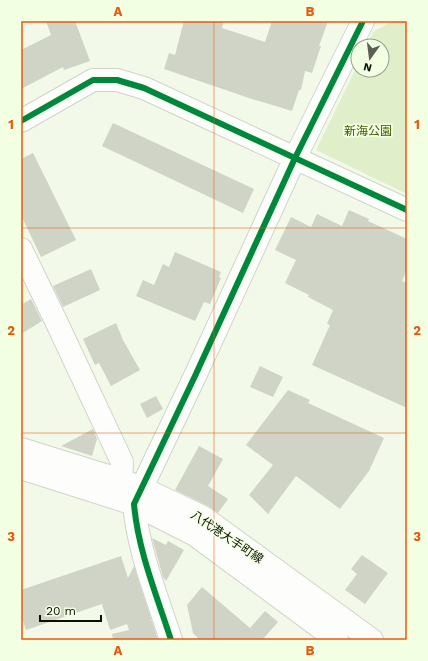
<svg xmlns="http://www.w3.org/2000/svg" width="428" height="661" viewBox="0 0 428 661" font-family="'Work Sans','Noto Sans JP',sans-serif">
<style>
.green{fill:#e0efca}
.building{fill:#cfd4c7}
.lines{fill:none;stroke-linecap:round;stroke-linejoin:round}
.minor-casing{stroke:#cfd5c8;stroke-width:24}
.major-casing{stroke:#cfd5c8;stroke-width:24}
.minor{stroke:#fdfefc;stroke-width:22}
.major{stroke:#fdfefc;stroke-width:22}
.cycleway-casing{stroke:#f3ffe3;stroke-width:8}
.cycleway{stroke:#00873e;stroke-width:6}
.grid{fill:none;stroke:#e8590c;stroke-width:1;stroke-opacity:0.55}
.labels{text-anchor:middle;stroke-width:3.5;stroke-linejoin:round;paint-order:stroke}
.park-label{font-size:12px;fill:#415900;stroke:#f3ffe3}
.street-label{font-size:12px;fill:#0a0e04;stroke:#f3ffe3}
.neatline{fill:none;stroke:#e8590c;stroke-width:1.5}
.grid-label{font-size:13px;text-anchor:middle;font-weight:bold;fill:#e8590c}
</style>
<rect width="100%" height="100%" fill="#f2f9e9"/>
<!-- green -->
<polygon class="green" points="393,21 401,21 407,23 407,194 316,150 358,64 358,70 382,70 382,46 366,46 374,31"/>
<!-- building -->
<g class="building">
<polygon points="46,21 75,21 90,61 64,70 63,67 21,89 21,50 51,35"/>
<polygon points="184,21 224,21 222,28 265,42 272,21 328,21 319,46 321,46 312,73 305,71 301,90 299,90 292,111 252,99 164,69 169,53 175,55"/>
<polygon points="113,123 254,189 243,213 102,146"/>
<polygon points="33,153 76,240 41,257 21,215 21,159"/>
<polygon points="349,210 369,219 368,221 407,239 407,270 402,281 407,283 407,408 312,365 330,325 327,324 333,310 308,297 309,295 285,283 296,260 275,250 291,217 311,227 317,214 342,226"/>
<polygon points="175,252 221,272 219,277 221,278 210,304 204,302 195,321 136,296 143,280 154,285 163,264 169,267"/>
<polygon points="91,269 100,290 63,307 53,286"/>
<polygon points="31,299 42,321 21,334 21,305"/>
<polygon points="116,323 123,340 140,370 111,386 99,363 95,365 83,339"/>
<polygon points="260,366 283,377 273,397 250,387"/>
<polygon points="288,390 310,400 308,403 384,438 369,471 340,509 296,476 268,514 249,495 273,465 246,445"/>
<polygon points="156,396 163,409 147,418 140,404"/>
<polygon points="93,429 97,439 92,456 61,446"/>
<polygon points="199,446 223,459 208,486 228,499 218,513 208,506 175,490"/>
<polygon points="152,538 166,545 168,541 184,550 166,581 163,577"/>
<polygon points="362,555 388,573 365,604 345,590 357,574 351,569"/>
<polygon points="121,556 128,578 134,566 158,640 113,640 112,634 129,630 127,624 110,630 102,604 26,630 21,615 21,590"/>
<polygon points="202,587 250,628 265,611 278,622 263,639 264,640 200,640 193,633 187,605"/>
</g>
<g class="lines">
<!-- minor casing -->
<g class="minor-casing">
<g id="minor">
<polyline points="21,121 93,80 117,80 144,88 407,210"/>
<polyline points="21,249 56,321 122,462 121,480 117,498"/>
<path d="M171,640c-14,-44 -33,-89 -37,-136l61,-128 100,-218 68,-137"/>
</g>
</g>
<!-- major casing -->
<g class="major-casing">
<g id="major">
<polyline points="21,449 121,480 142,488 203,517 372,640"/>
<polyline points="21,468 134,504 195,535 337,640"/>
</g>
</g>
<!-- minor -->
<use href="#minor" class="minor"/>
<!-- major -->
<use href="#major" class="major"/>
<!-- cycleway casing -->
<g class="cycleway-casing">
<g id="cycleway">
<polyline points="21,121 93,80 117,80 144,88 407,210"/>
<path d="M171,640c-14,-44 -33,-89 -37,-136l61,-128 100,-218 68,-137"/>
</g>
</g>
<!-- cycleway -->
<use href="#cycleway" class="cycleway"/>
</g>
<!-- grid -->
<path class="grid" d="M214,21v619M21,228h386M21,433h386"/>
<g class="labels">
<!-- park labels -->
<g class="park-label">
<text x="368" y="135">新海公園</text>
</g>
<!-- street labels -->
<g class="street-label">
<text transform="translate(227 537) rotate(34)" y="4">八代港大手町線</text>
</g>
</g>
<!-- border -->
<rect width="428" height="661" fill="none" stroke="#f3ffe3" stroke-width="44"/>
<!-- north arrow -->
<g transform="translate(370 58) rotate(194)"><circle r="19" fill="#f3ffe3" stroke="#969f8a"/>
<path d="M0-3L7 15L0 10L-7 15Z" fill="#5b6054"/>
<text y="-6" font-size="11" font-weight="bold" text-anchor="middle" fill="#0a0e04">N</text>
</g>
<!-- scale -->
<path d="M40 615v6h61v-6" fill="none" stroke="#0a0e04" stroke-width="2"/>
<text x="46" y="615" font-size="12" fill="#0a0e04" stroke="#f3ffe3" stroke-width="3" paint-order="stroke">20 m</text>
<rect x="22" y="22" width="384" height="617" class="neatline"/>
<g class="grid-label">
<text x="118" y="16">A</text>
<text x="310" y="16">B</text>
<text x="11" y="129">1</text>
<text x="417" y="129">1</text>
<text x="11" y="335">2</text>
<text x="417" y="335">2</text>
<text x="11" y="541">3</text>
<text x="417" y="541">3</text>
<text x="118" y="655">A</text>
<text x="310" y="655">B</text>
</g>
</svg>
